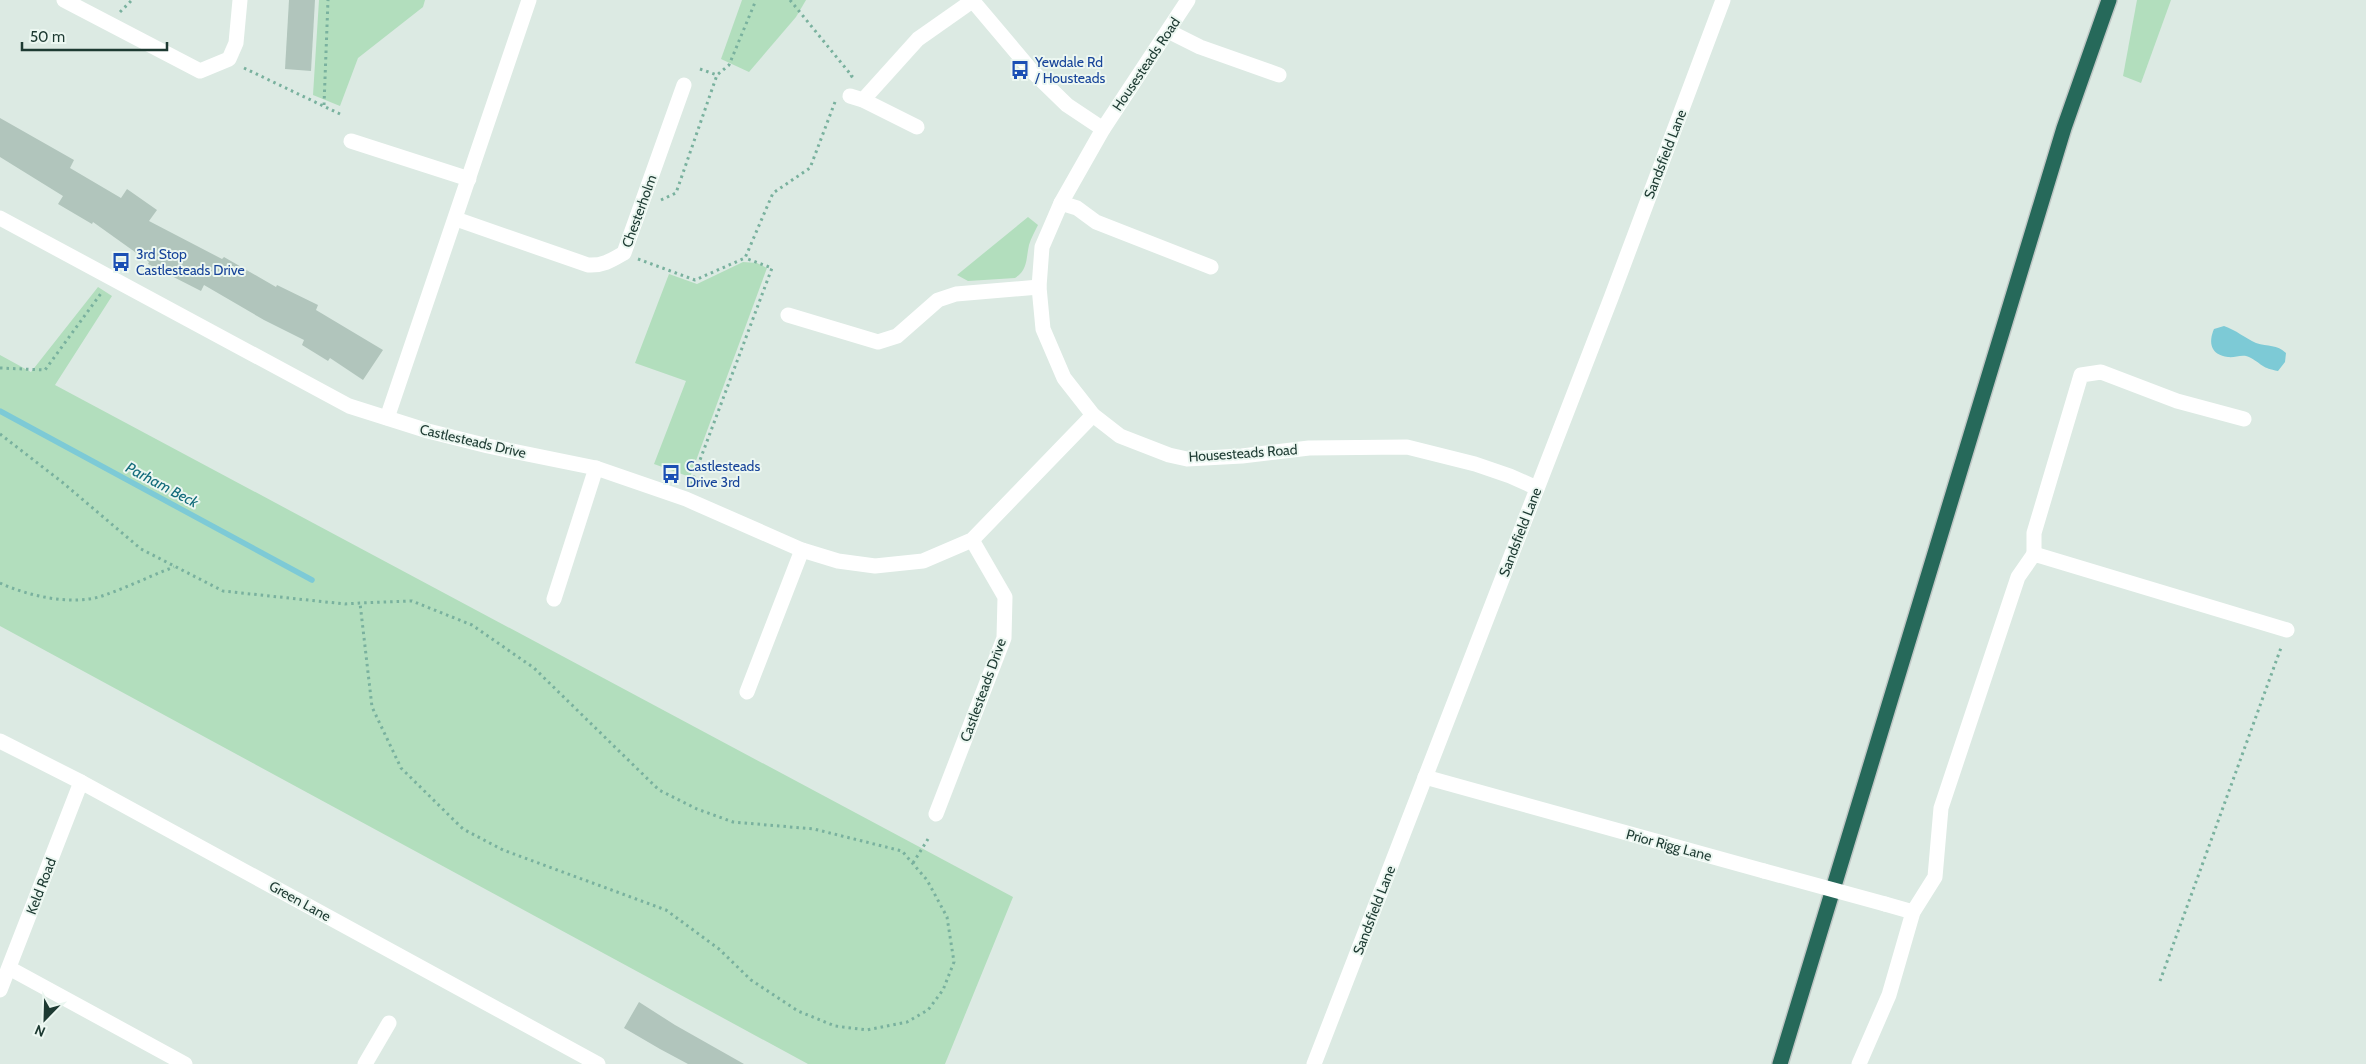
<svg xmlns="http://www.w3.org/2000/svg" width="2366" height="1064" viewBox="0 0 2366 1064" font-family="Cabin,sans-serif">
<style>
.green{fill:#b2debd}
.water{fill:#7dcad6}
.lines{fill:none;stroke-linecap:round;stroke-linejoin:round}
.stream{stroke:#7dcad6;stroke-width:5.5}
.building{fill:#b1c5bc}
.highway-casing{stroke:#c0c8c6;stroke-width:18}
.path{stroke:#79b19e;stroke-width:3;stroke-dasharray:2.5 4;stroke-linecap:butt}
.minor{stroke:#fff;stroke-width:15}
.highway{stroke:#26695a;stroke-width:15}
.minor-bridge{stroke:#fff;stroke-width:15}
.labels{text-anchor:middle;stroke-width:4;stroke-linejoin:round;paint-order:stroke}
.transit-label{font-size:14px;fill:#164399;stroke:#ecf7f1;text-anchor:start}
.street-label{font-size:14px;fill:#1d3a32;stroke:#ecf7f1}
.water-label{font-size:15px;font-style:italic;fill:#126b7b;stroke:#ecf7f1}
</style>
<rect width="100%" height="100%" fill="#dceae3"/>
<!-- green -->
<g class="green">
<polygon points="319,0 425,0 423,7 358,58 340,106 313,95"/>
<polygon points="742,0 806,0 796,17 749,72 721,59"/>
<polygon points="2137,0 2171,0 2141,83 2123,76"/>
<path d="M1028,217l10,8c-3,6 -7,13 -9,20 -3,13 -1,25 -14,33l-47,3 -11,-6z"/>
<polygon points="743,262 757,263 767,268 690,477 654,464 686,381 635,363 669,274 697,284"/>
<polygon points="98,287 112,296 55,385 1013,897 945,1064 808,1064 0,626 0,355 31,372"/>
</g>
<!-- water -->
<path class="water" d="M2224,326c12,4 21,12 32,17 12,4 21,1 30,10l-1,9 -7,9c-16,-3 -15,-6 -27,-13 -8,-5 -15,0 -23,-1 -17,-2 -20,-14 -14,-28z"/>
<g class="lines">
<!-- stream -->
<polyline class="stream" points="0,411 312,580"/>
</g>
<!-- building -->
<g class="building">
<polygon points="289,0 315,0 311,71 285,69"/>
<polygon points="0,118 74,160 70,168 121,198 127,189 157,210 149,221 222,259 224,257 276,287 277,285 318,305 316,310 383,350 363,380 330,358 328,361 302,345 304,340 264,320 204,285 201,291 148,264 149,262 93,222 92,224 58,204 63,196 0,157"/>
<polygon points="639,1002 675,1025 744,1064 688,1064 660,1049 624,1028"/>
</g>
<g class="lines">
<!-- highway casing -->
<g class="highway-casing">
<polyline id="highway" points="1780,1064 2064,128 2109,0"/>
</g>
<!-- path -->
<g class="path">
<polyline points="790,0 852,76 847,79"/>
<polyline points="120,12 132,0"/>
<polyline points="244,68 340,114"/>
<polyline points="700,69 717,75 729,65 756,0"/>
<polyline points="324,105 328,0"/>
<polyline points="661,200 676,193 717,75"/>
<polyline points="638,259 695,280 745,258 773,193 810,168 835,102"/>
<polyline points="0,368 45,370 102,292"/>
<polyline points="0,434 62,482 141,549 223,591 345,604 360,603 412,601 472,625 534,668 659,790 697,809 733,822 814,829 902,851 927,880 947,917 954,962 943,990 928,1010 907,1022 867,1030 835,1026 798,1011 751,980 719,949 666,910 503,850 463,829 401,768 372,707 360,603"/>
<polyline points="691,484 772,268 745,258"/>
<path d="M0,583c28,13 72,23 102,13 24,-8 48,-20 72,-29"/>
<polyline points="913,863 928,839"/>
<polyline points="2160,981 2282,645"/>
</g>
<!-- minor -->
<g class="minor">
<polyline points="64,0 200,71 229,59 236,43 240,0"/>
<polyline points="972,0 1032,71 1067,105 1103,129"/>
<polyline points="1188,0 1103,129 1061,203 1042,247 1039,287 1043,329 1064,378 1093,415 1120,436 1169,455 1187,459 1242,456 1309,448 1407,447 1475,464 1510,476 1537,488"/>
<polyline points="1168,31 1200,47 1279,75"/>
<polyline points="850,96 863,100 917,127"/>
<polyline points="863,100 918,39 972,1"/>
<polyline points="351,141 469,179"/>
<polyline points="1061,203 1077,208 1096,222 1211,267"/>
<polyline points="0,218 349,406 428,431 488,446 596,468 686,499 802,550 838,561 875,566 923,561 972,540 1093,415"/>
<path d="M456,219l132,46c15,1 24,-5 36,-12l60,-168"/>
<polyline points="788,315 878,342 897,336 938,300 956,294 1039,287"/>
<polyline points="387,418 529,0"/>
<polyline points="2034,554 2034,533 2081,375 2101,372 2177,401 2244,419"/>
<polyline points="554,599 596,468"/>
<polyline points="747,692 802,550"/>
<polyline points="0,741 81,782 598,1064"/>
<polyline points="1425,777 1764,871"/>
<polyline points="936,814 1004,638 1005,597 972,540"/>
<polyline points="1885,904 1913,912"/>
<polyline points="9,968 185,1064"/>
<polyline points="0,990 81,782"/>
<polyline points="365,1064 389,1023"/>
<polyline points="1314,1064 1611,298 1723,0"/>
<polyline points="1859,1064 1889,995 1913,912 1935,877 1941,808 2018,577 2034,554 2287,630"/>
</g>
<!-- highway -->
<use href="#highway" class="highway"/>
<!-- minor-bridge -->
<polyline class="minor-bridge" points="1764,871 1885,904"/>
</g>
<!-- icons -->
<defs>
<g id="bus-bare" transform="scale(1.5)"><path d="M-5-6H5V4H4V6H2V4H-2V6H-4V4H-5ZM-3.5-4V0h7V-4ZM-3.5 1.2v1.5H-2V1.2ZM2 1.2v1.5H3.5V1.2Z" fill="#1a4fb4" stroke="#ecf7f1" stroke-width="2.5" paint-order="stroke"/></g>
</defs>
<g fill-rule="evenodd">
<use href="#bus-bare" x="1020" y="70"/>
<use href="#bus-bare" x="121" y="262"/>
<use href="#bus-bare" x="671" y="474"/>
</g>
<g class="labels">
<!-- transit labels -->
<g class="transit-label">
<text x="1035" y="67">Yewdale Rd<tspan x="1035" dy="16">/ Housteads</tspan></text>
<text x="136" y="259">3rd Stop<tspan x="136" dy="16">Castlesteads Drive</tspan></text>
<text x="686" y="471">Castlesteads<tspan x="686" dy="16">Drive 3rd</tspan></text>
</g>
<!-- street labels -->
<g class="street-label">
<text transform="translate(1146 64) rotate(-56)" y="5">Housesteads Road</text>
<text transform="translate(1665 154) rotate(-69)" y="5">Sandsfield Lane</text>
<text transform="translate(639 211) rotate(-70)" y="5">Chesterholm</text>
<text transform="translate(473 441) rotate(13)" y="5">Castlesteads Drive</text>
<text transform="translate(1243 453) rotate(-4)" y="5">Housesteads Road</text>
<text transform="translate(1520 532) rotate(-69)" y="5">Sandsfield Lane</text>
<text transform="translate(983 690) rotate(-70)" y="5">Castlesteads Drive</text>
<text transform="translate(1669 845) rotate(15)" y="5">Prior Rigg Lane</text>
<text transform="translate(41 886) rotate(-69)" y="5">Keld Road</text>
<text transform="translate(300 901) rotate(29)" y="5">Green Lane</text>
<text transform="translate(1374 910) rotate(-69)" y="5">Sandsfield Lane</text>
</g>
<!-- water labels -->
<g class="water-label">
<text transform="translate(162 485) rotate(28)" y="5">Parham Beck</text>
</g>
</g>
<!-- north arrow -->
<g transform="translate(45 1019) rotate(203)" stroke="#ecf7f1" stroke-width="4" paint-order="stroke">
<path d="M0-4L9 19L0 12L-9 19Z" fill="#1d3a32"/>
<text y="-8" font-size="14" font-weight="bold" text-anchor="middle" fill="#1d3a32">N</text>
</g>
<!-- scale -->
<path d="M22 42v8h145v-8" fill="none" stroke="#1d3a32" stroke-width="2.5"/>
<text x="30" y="42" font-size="15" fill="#1d3a32" stroke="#ecf7f1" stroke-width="4" paint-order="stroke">50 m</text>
</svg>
